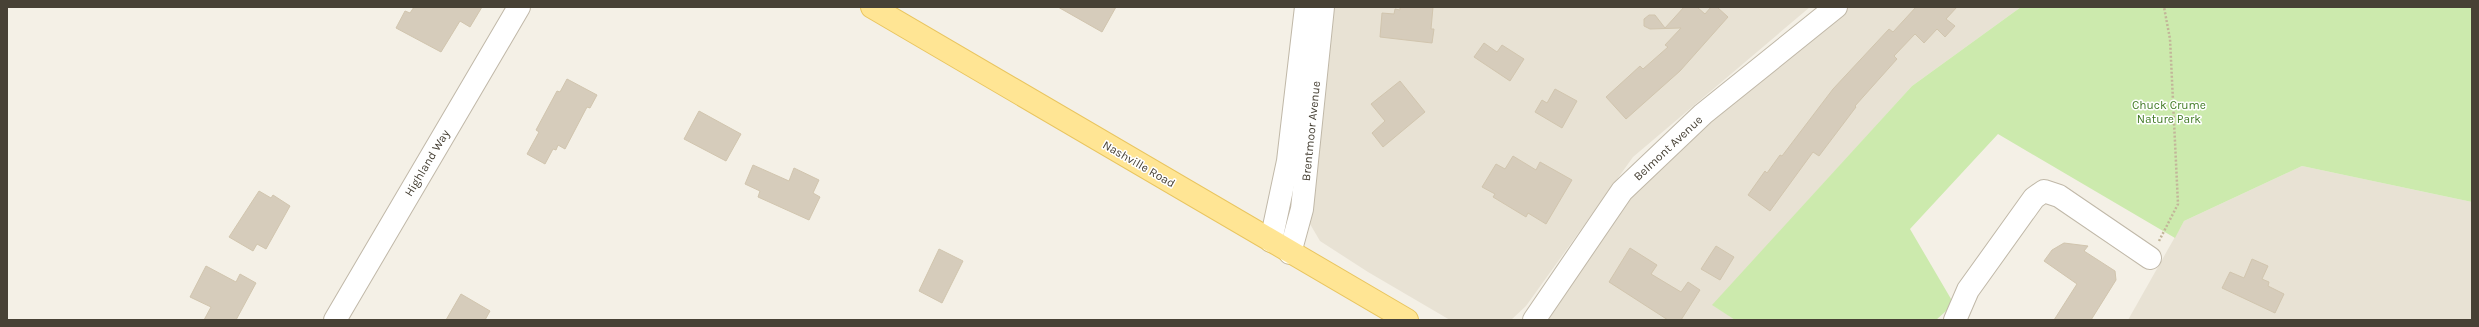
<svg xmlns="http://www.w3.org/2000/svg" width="2479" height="327" viewBox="0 0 2479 327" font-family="Karla,sans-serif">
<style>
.residential{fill:#e8e2d4}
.green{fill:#cceaad}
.building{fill:#d6ccbb;stroke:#d1c5ae}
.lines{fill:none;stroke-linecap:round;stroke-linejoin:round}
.minor-casing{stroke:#c0b8a8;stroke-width:24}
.major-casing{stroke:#e9c55f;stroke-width:24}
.path{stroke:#c2b599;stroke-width:2.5;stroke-dasharray:2 2;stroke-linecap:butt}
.minor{stroke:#fff;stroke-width:22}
.major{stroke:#ffe594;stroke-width:22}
.labels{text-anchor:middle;stroke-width:3;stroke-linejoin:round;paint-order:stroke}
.park-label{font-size:12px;fill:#427b26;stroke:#fff}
.street-label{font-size:12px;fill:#474135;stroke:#fff}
</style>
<rect width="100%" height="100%" fill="#f4f0e6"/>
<!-- residential -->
<g class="residential">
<polygon points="1330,7 1810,7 1633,157 1526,306 1511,320 1450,320 1368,272 1320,241 1310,224 1307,204"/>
<polygon points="1841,7 2021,7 1912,86 1713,305 1735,320 1540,320 1625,192"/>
<polygon points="2302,166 2472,202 2472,320 2128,320 2184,221"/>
</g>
<!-- green -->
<polygon class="green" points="2021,7 2472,7 2472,202 2302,166 2184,221 2175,238 1998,134 1910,229 1954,304 1936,320 1735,320 1712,305 1912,86"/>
<!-- building -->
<g class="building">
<polygon points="414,7 482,7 470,27 460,21 441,52 396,28 405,11 410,13"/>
<polygon points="1058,7 1116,7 1102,32"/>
<polygon points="1400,7 1433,7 1431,29 1434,29 1432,43 1380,37 1382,13 1394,14 1395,9 1400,10"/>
<polygon points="1684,7 1697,7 1705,14 1711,7 1717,7 1728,17 1680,71 1626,119 1606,97 1640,66 1643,69 1668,47 1665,45 1681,28 1650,29 1644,26 1644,19 1649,15 1655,15 1665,28"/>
<polygon points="1916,7 1957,7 1946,19 1955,26 1945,37 1937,29 1924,43 1915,34 1894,56 1897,59 1855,106 1856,107 1819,156 1813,152 1770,211 1748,195 1765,171 1767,173 1780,155 1782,156 1833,89 1889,29 1893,32"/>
<polygon points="1484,43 1497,52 1502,45 1524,59 1510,81 1474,57"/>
<polygon points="567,79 597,95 590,108 587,107 565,149 558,145 556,150 553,149 545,164 527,154 539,132 536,130 557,91 560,92"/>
<polygon points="1400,81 1425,112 1383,147 1372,133 1385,121 1371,104"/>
<polygon points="1555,89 1577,101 1562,128 1535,112 1542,100 1547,103"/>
<polygon points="699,111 741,134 726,161 684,139"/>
<polygon points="1513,156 1536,170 1540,162 1572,180 1546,224 1528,213 1526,217 1493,197 1495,194 1482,187 1496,164 1505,169"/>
<polygon points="753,165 789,181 794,168 819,180 813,193 820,197 809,220 758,197 760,191 745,184"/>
<polygon points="259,191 271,198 273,195 290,206 266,249 257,244 253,251 229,237"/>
<polygon points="2064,243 2088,246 2084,251 2115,271 2116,280 2091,320 2054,320 2077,284 2044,261 2052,250"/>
<polygon points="1716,246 1734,257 1720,280 1701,269"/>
<polygon points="1630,248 1657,265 1651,274 1681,292 1688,282 1700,290 1681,320 1668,320 1609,282"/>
<polygon points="939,249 963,261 942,303 919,291"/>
<polygon points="2252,259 2268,266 2262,279 2269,282 2268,286 2284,294 2275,313 2222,288 2230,272 2244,278"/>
<polygon points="206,266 236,282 240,274 256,283 236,320 204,320 211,307 190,297"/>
<polygon points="461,294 490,311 485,320 446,320"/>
</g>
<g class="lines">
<!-- minor casing -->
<g class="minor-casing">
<g id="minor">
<polyline points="1271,241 1288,161 1306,7"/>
<polyline points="1290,253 1302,209 1323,7"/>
<polyline points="335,320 519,7"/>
<polyline points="1534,320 1622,191 1703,114 1836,7"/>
<polyline points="1955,320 1968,290 2034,198 2044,191 2059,196 2150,258"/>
</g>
</g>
<!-- major casing -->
<g class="major-casing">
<polyline id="major" points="872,7 1407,320"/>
</g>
<!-- path -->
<polyline class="path" points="2159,241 2178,204 2170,39 2164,7"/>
<!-- minor -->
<use href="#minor" class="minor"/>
<!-- major -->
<use href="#major" class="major"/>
</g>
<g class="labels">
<!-- park labels -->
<g class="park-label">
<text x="2169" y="109">Chuck Crume<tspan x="2169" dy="14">Nature Park</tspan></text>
</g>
<!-- street labels -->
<g class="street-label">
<text transform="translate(1311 131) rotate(-84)" y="4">Brentmoor Avenue</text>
<text transform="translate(1668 148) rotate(-43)" y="4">Belmont Avenue</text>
<text transform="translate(427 163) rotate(-59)" y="4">Highland Way</text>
<text transform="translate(1139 164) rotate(30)" y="4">Nashville Road</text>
</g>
</g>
<!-- border -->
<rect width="2479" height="327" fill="none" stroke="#474135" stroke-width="16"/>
</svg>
